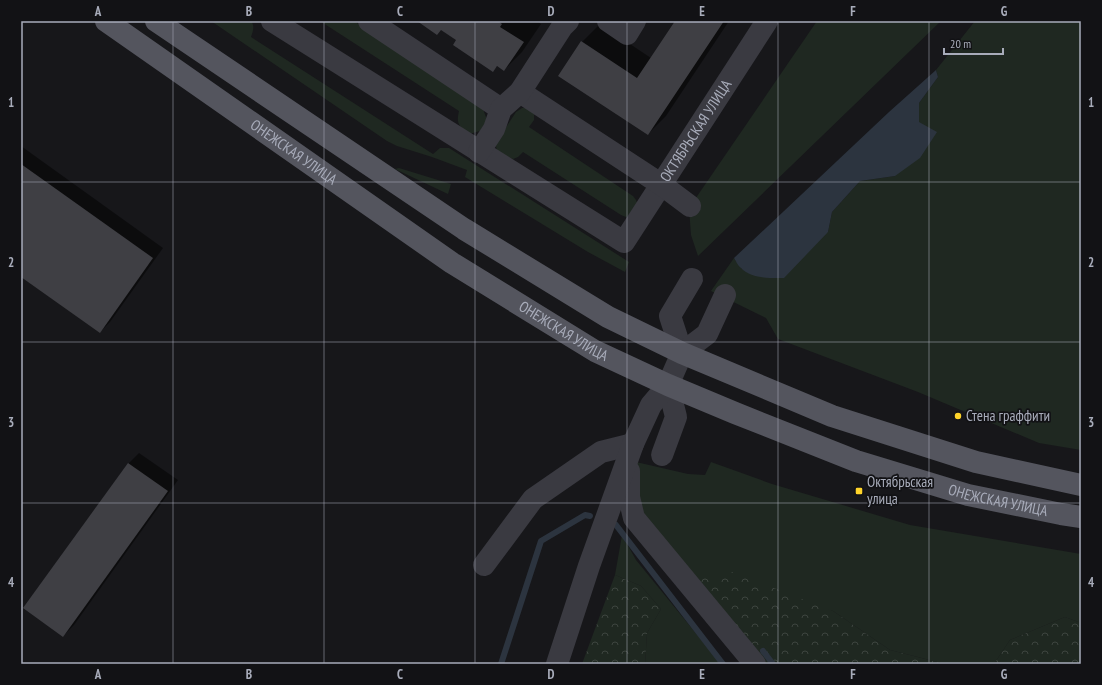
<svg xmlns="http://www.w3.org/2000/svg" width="1102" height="685" viewBox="0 0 1102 685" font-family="'PT Sans Narrow',sans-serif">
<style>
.green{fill:#1f2821}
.forest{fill:url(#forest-crowns)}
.water{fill:#2c343f}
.shadow{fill:#0007}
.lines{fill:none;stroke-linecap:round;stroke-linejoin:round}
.stream{stroke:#2c343f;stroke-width:6}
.building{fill:#3f3f44}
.minor{stroke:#3a3a41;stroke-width:22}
.major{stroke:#54555e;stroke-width:22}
.grid{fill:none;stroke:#a8acba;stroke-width:1;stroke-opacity:0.55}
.poi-dot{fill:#ffd42a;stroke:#121215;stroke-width:1.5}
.labels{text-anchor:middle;stroke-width:3.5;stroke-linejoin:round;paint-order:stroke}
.street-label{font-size:15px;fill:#a8acba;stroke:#121215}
.poi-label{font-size:15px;fill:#a8acba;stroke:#121215;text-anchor:start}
.neatline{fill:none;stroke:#a8acba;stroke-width:1.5}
.grid-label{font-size:13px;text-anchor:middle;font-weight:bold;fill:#a8acba}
</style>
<defs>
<pattern id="forest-crowns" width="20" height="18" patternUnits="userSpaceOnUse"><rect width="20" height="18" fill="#1f2821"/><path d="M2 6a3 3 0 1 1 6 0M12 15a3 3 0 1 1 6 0" fill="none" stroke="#3d443f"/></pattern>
</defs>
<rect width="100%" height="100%" fill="#17171a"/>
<!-- green -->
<g class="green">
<path d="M211,21h40c4,5 2,10 0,16l182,117 7,-6h9l180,114 -4,10 -37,-20 -123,-75 2,-7 -35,-13 -35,-11 -10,-5z"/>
<path d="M320,21h34l124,83 5,5 4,11 -7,11 -11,3c-10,-8 -13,-10 -10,-23z"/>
<polygon points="817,21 941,21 698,256 691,235 689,208"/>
<polygon points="975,21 1081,21 1081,450 1039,443 918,392 778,339 766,318 711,291 734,258 742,269 828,232 832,212 860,181 895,176 919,122 919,103 938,77 936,70"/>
<polygon points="522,108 526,108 534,114 534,120 529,127 633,196 636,200 638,205 632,215 626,217 621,215 523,152 518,157 513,159 497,152 496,146 497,141 516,112"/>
<polygon points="399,168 451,184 448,194 395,169"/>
<polygon points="636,462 688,474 705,475 711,462 772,484 910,525 1081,554 1081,623 1065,617 1010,640 994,664 945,664 890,650 833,611 688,575 635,509"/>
<polygon points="622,535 636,560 721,664 645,664 647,633 661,609 641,586 615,575"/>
</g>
<!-- forest -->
<g class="forest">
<polygon points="733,572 833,611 890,650 945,664 762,664 688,575"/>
<polygon points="615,575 641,586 661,609 647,633 645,664 582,664"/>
<polygon points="1065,617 1081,623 1081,664 994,664 1010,640"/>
</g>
<!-- water -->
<path class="water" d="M936,70l2,7 -19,26v19l18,10 -17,26 -25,18 -35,5 -28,31 -4,20 -44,46c-14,0 -32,1 -43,-10 -3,-2 -5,-7 -7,-10l155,-146z"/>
<!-- shadow -->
<g class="shadow">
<polygon points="419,21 537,21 541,24 522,52 504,70 497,66 493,70 458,40 442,29"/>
<polygon points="676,21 729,21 666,116 648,134 582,42 600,24 651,58"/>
<polygon points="21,146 163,248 110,322 100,332 21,276"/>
<polygon points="139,453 178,480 74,625 63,636 25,608 129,463"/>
</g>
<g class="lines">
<!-- stream -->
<g class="stream">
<polyline points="616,525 723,664"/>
<polyline points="763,651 773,664"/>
<polyline points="501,664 541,541 585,515 590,516"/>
</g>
</g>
<!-- building -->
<g class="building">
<polygon points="417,21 498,21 502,24 500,27 524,42 504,71 497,66 493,72 453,45 456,40 441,30 437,35"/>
<polygon points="675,21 724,21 648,135 558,76 581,41 637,78"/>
<polygon points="21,164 153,258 100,333 21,277"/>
<polygon points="128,463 168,491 63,637 23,608"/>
</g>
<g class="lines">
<!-- minor -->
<g class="minor">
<path id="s1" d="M272,21l352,221 143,-221"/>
<polyline points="369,21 501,109"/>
<polyline points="608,21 627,34 635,21"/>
<polyline points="520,92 662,185 690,206"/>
<polyline points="479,152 494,129 501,109 520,92 562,27 568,21"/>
<polyline points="682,353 670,316 692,279"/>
<polyline points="662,455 676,417 668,385"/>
<polyline points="629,471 629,497 634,518 755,664"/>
<polyline points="484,565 533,499 601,452 633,444"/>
<polyline points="557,664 589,566 633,444 651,405 668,385 682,353 707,334 725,295"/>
</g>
<!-- major -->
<g class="major">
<path id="s2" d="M106,21l346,242 143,88 73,34 67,28 121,48 112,34 93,19 20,3"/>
<polyline points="156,21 464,229 608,317 682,353 832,416 976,462 1081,485"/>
</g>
</g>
<!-- grid -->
<path class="grid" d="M173,21v643M324,21v643M475,21v643M627,21v643M778,21v643M929,21v643M21,182h1060M21,342h1060M21,503h1060"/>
<!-- markers -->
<g class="poi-dot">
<circle cx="958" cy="416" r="4"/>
<rect x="855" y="487" width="8" height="8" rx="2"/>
</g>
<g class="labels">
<!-- street labels -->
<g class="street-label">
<text dy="5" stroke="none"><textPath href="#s1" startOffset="548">ОКТЯБРЬСКАЯ УЛИЦА</textPath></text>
<text dy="5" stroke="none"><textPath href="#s2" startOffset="229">ОНЕЖСКАЯ УЛИЦА</textPath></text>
<text dy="5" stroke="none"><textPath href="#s2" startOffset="553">ОНЕЖСКАЯ УЛИЦА</textPath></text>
<text dy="5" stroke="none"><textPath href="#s2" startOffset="1021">ОНЕЖСКАЯ УЛИЦА</textPath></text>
</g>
<!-- poi labels -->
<g class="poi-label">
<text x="966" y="421">Стена граффити</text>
<text x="867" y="487">Октябрьская<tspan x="867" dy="17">улица</tspan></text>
</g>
</g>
<!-- border -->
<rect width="1102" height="685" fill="none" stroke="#121215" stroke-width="44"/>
<!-- scale -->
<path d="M944 48v6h59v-6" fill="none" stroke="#a8acba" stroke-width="2"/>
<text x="950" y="48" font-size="12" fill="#a8acba" stroke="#121215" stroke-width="3" paint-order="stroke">20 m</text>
<rect x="22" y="22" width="1058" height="641" class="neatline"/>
<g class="grid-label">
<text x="98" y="16">A</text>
<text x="249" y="16">B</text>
<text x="400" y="16">C</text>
<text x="551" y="16">D</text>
<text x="702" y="16">E</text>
<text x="853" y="16">F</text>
<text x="1004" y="16">G</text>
<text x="11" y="107">1</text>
<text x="1091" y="107">1</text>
<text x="11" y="267">2</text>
<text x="1091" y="267">2</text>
<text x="11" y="427">3</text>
<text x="1091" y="427">3</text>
<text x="11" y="587">4</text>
<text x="1091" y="587">4</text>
<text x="98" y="679">A</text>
<text x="249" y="679">B</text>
<text x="400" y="679">C</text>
<text x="551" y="679">D</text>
<text x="702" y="679">E</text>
<text x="853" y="679">F</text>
<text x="1004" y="679">G</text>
</g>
</svg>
